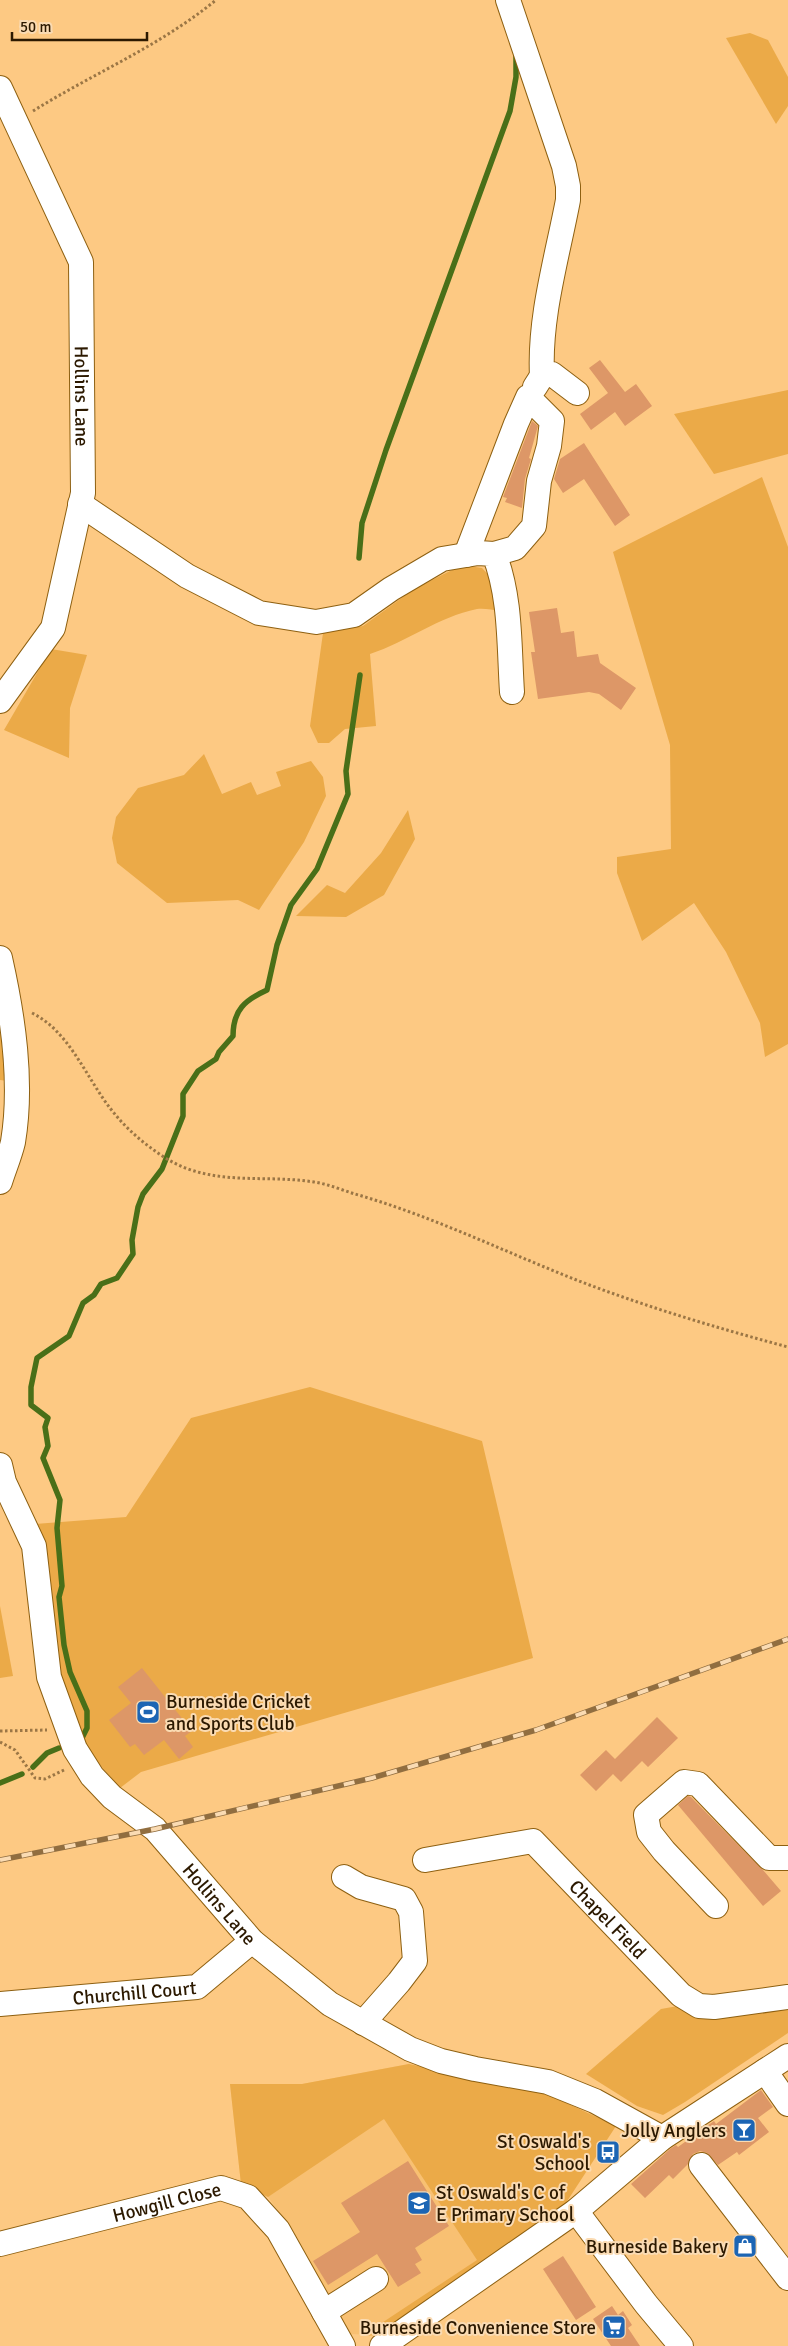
<svg xmlns="http://www.w3.org/2000/svg" width="788" height="2346" viewBox="0 0 788 2346" font-family="Signika,sans-serif">
<style>
.built{fill:#f8c072}
.green{fill:#ebaa48}
.lines{fill:none;stroke-linecap:round;stroke-linejoin:round}
.stream{stroke:#496f18;stroke-width:5.5}
.building{fill:#dd9767}
.minor-casing{stroke:#8e6011;stroke-width:26}
.path{stroke:#9b7645;stroke-width:3;stroke-dasharray:2.5 2.5;stroke-linecap:butt}
.minor{stroke:#fff;stroke-width:24}
.rail-casing{stroke:#916e40;stroke-width:5.5}
.rail{stroke:#fadbb3;stroke-width:4;stroke-dasharray:11;stroke-linecap:butt}
.labels{text-anchor:middle;stroke-width:4;stroke-linejoin:round;paint-order:stroke}
.street-label{font-size:19px;fill:#2c1900;stroke:#fadbb3}
.poi-label{font-size:19px;fill:#2c1900;stroke:#fadbb3;text-anchor:end}
</style>
<rect width="100%" height="100%" fill="#fdc983"/>
<!-- built -->
<polygon class="built" points="409,2064 562,2209 379,2335 349,2334 281,2215 268,2197 241,2184 230,2084 302,2084"/>
<!-- green -->
<g class="green">
<polygon points="750,33 768,40 788,77 788,106 776,124 726,38"/>
<polygon points="788,390 788,454 714,474 674,414"/>
<polygon points="762,477 788,547 788,1044 765,1057 760,1023 726,952 694,903 642,941 617,873 617,857 671,849 670,745 613,552"/>
<path d="M462,565l20,3 13,14 5,29c-7,-1 -16,-3 -23,-2 -39,8 -70,33 -107,45l6,72 -31,3 -16,14h-11l-8,-17 13,-93 40,-7 51,-37z"/>
<polygon points="51,649 87,655 70,708 69,758 4,730"/>
<polygon points="204,754 222,794 251,782 257,795 281,786 276,772 311,761 323,777 326,796 304,842 259,910 238,900 167,903 117,863 112,838 116,817 138,788 184,775"/>
<polygon points="408,810 415,839 384,895 346,917 296,916 327,885 345,893 381,853"/>
<polygon points="0,1007 8,1081 0,1080"/>
<polygon points="310,1387 482,1441 533,1658 141,1772 120,1788 87,1750 54,1656 35,1524 126,1517 191,1418"/>
<polygon points="0,1606 13,1676 0,1678"/>
<polygon points="788,2004 788,2033 685,2102 663,2115 637,2106 586,2074 661,2009 678,2006"/>
<polygon points="409,2064 547,2094 616,2126 562,2209 379,2335 362,2336 477,2260 384,2119 268,2197 241,2184 230,2084 302,2084"/>
</g>
<g class="lines">
<!-- stream -->
<g class="stream">
<polyline points="359,558 362,523 386,450 510,111 516,77 516,54"/>
<path d="M81,1740l6,-12v-17l-17,-39 -6,-27 -5,-48 3,-11 -5,-58 3,-28 -17,-42 5,-12 -3,-19 3,-9 -17,-13v-18l6,-29 32,-22 14,-33 11,-8 7,-11 16,-6 16,-24 -1,-14 6,-33 5,-13 19,-25 21,-53v-22l15,-23 18,-12 3,-7 14,-16c0,-26 12,-36 34,-46l10,-45 14,-40 26,-36 31,-75 -2,-23 14,-96"/>
<polyline points="33,1767 47,1753 59,1748"/>
<polyline points="0,1783 22,1774"/>
</g>
</g>
<!-- building -->
<g class="building">
<polygon points="600,360 625,392 636,384 652,406 625,426 615,412 591,430 580,414 608,393 589,368"/>
<polygon points="532,421 538,426 529,458 531,459 525,479 522,508 505,502 507,498 503,497"/>
<polygon points="584,443 630,515 615,526 584,479 563,493 554,479 560,459"/>
<polygon points="557,608 561,633 574,631 577,657 598,654 600,663 636,688 621,710 599,694 589,692 538,699 531,652 535,652 529,612"/>
<polygon points="142,1668 192,1731 185,1736 193,1747 179,1759 164,1740 144,1755 135,1744 130,1747 109,1720 131,1703 118,1687"/>
<polygon points="657,1717 678,1738 648,1767 642,1761 621,1782 613,1774 596,1791 580,1775 606,1750 615,1759"/>
<polygon points="688,1796 691,1797 763,1870 781,1891 763,1906 678,1805"/>
<polygon points="761,2090 773,2107 758,2118 769,2132 739,2155 737,2152 718,2165 707,2153 700,2151 693,2154 688,2164 673,2179 669,2175 645,2198 631,2184 670,2149 676,2145 678,2147 714,2121 716,2124"/>
<polygon points="408,2161 449,2226 415,2248 422,2260 415,2264 421,2273 398,2287 377,2254 328,2285 313,2261 360,2232 341,2203"/>
<polygon points="563,2256 596,2307 576,2320 543,2269"/>
<polygon points="612,2306 618,2315 623,2311 632,2325 628,2328 640,2346 611,2346 593,2319"/>
</g>
<g class="lines">
<!-- minor casing -->
<g class="minor-casing">
<g id="minor">
<path d="M508,0l56,166 4,20v14c-11,58 -29,117 -26,176"/>
<path id="s1" d="M0,88l81,174 2,231 -30,135 -53,73"/>
<polyline points="535,387 542,376 552,374 577,393"/>
<path d="M80,504l107,72 72,37 57,9 38,-7 37,-26 51,-30 36,-6 16,1c17,42 15,93 18,138"/>
<polyline points="466,555 516,424 528,397 552,421 549,446 539,481 534,526 515,548 494,554"/>
<path d="M0,958c13,58 23,124 13,184 -3,13 -9,27 -13,40"/>
<path id="s2" d="M0,1465l4,17 30,64 15,131 26,72 17,27 20,21 43,32 97,112 78,63 80,45 31,12 34,8 73,13 47,19 67,37"/>
<path id="s3" d="M425,1860l108,-19 148,154 18,11 15,1 74,-10"/>
<polyline points="344,1877 361,1887 404,1899 411,1912 415,1961 399,1982 363,2023"/>
<polyline points="716,1906 664,1851 649,1832 646,1815 684,1782 698,1784 769,1858 788,1858"/>
<path id="s4" d="M0,2004l197,-17 55,-46"/>
<polyline points="765,2071 788,2104"/>
<polyline points="701,2165 788,2278"/>
<polyline points="576,2211 646,2304 681,2346"/>
<path id="s5" d="M0,2244l221,-56 27,9 30,33 65,116"/>
<polyline points="324,2312 376,2279"/>
<polyline points="382,2346 576,2211 662,2138 788,2056"/>
</g>
</g>
<!-- path -->
<g class="path">
<path d="M33,111c61,-38 127,-65 183,-111"/>
<path d="M32,1013c37,18 54,64 78,95 16,21 35,37 57,51 47,28 97,15 147,23 14,2 28,8 41,12 77,22 150,58 224,87 68,26 138,47 209,66"/>
<polyline points="0,1731 47,1730"/>
<polyline points="0,1742 15,1750 35,1778 45,1779 64,1770"/>
</g>
<!-- minor -->
<use href="#minor" class="minor"/>
<!-- rail casing -->
<g class="rail-casing">
<polyline id="rail" points="0,1860 155,1829 372,1778 536,1730 788,1639"/>
</g>
<!-- rail -->
<use href="#rail" class="rail"/>
</g>
<!-- icons -->
<defs>
<g id="stadium-square" transform="scale(1.25)"><rect x="-9" y="-9" width="18" height="18" rx="4" fill="#1c65b4" stroke="#fadbb3"/><path d="M0-5a6.5 5 0 1 0 0 10a6.5 5 0 1 0 0-10ZM-3.5-1.8h7v3.6h-7Z" fill="#fff"/></g>
<g id="bar-square" transform="scale(1.25)"><rect x="-9" y="-9" width="18" height="18" rx="4" fill="#1c65b4" stroke="#fadbb3"/><path d="M-6-5H6L.8 .8V4.5H3.5V6h-7V4.5H-.8V.8Z" fill="#fff"/></g>
<g id="bus-square" transform="scale(1.25)"><rect x="-9" y="-9" width="18" height="18" rx="4" fill="#1c65b4" stroke="#fadbb3"/><path d="M-5-6H5V4H4V6H2V4H-2V6H-4V4H-5ZM-3.5-4V0h7V-4ZM-3.5 1.2v1.5H-2V1.2ZM2 1.2v1.5H3.5V1.2Z" fill="#fff"/></g>
<g id="school-square" transform="scale(1.25)"><rect x="-9" y="-9" width="18" height="18" rx="4" fill="#1c65b4" stroke="#fadbb3"/><path d="M0-5L7-2L0 1L-7-2ZM-4 1L0 2.5L4 1V4Q0 6-4 4Z" fill="#fff"/></g>
<g id="shop-square" transform="scale(1.25)"><rect x="-9" y="-9" width="18" height="18" rx="4" fill="#1c65b4" stroke="#fadbb3"/><path d="M-5-2.5h2.3a2.7 3.5 0 0 1 5.4 0H5L5.5 6h-11ZM-1.5-2.5h3a1.5 2.3 0 0 0-3 0Z" fill="#fff"/></g>
<g id="supermarket-square" transform="scale(1.25)"><rect x="-9" y="-9" width="18" height="18" rx="4" fill="#1c65b4" stroke="#fadbb3"/><path d="M-6-5.5h2.5l.6 2H6L4.5 2H-2.5L-4.4-4H-6ZM-1.5 3.2a1.3 1.3 0 1 0 .1 0ZM3 3.2a1.3 1.3 0 1 0 .1 0Z" fill="#fff"/></g>
</defs>
<g fill-rule="evenodd">
<use href="#stadium-square" x="148" y="1712"/>
<use href="#bar-square" x="744" y="2130"/>
<use href="#bus-square" x="608" y="2152"/>
<use href="#school-square" x="419" y="2203"/>
<use href="#shop-square" x="745" y="2246"/>
<use href="#supermarket-square" x="614" y="2327"/>
</g>
<g class="labels">
<!-- street labels -->
<g class="street-label">
<text dy="7" stroke="none"><textPath href="#s1" startOffset="326">Hollins Lane</textPath></text>
<text dy="7" stroke="none"><textPath href="#s2" startOffset="510">Hollins Lane</textPath></text>
<text dy="7" stroke="none"><textPath href="#s3" startOffset="218">Chapel Field</textPath></text>
<text dy="7" stroke="none"><textPath href="#s4" startOffset="135">Churchill Court</textPath></text>
<text dy="7" stroke="none"><textPath href="#s5" startOffset="172">Howgill Close</textPath></text>
</g>
<!-- poi labels -->
<g class="poi-label">
<text x="166" y="1708" text-anchor="start">Burneside Cricket<tspan x="166" dy="22">and Sports Club</tspan></text>
<text x="726" y="2137">Jolly Anglers</text>
<text x="590" y="2148">St Oswald's<tspan x="590" dy="22">School</tspan></text>
<text x="436" y="2199" text-anchor="start">St Oswald's C of<tspan x="436" dy="22">E Primary School</tspan></text>
<text x="728" y="2253">Burneside Bakery</text>
<text x="596" y="2334">Burneside Convenience Store</text>
</g>
</g>
<!-- scale -->
<path d="M12 32v8h135v-8" fill="none" stroke="#2c1900" stroke-width="2.5"/>
<text x="20" y="32" font-size="15" fill="#2c1900" stroke="#fadbb3" stroke-width="4" paint-order="stroke">50 m</text>
</svg>
